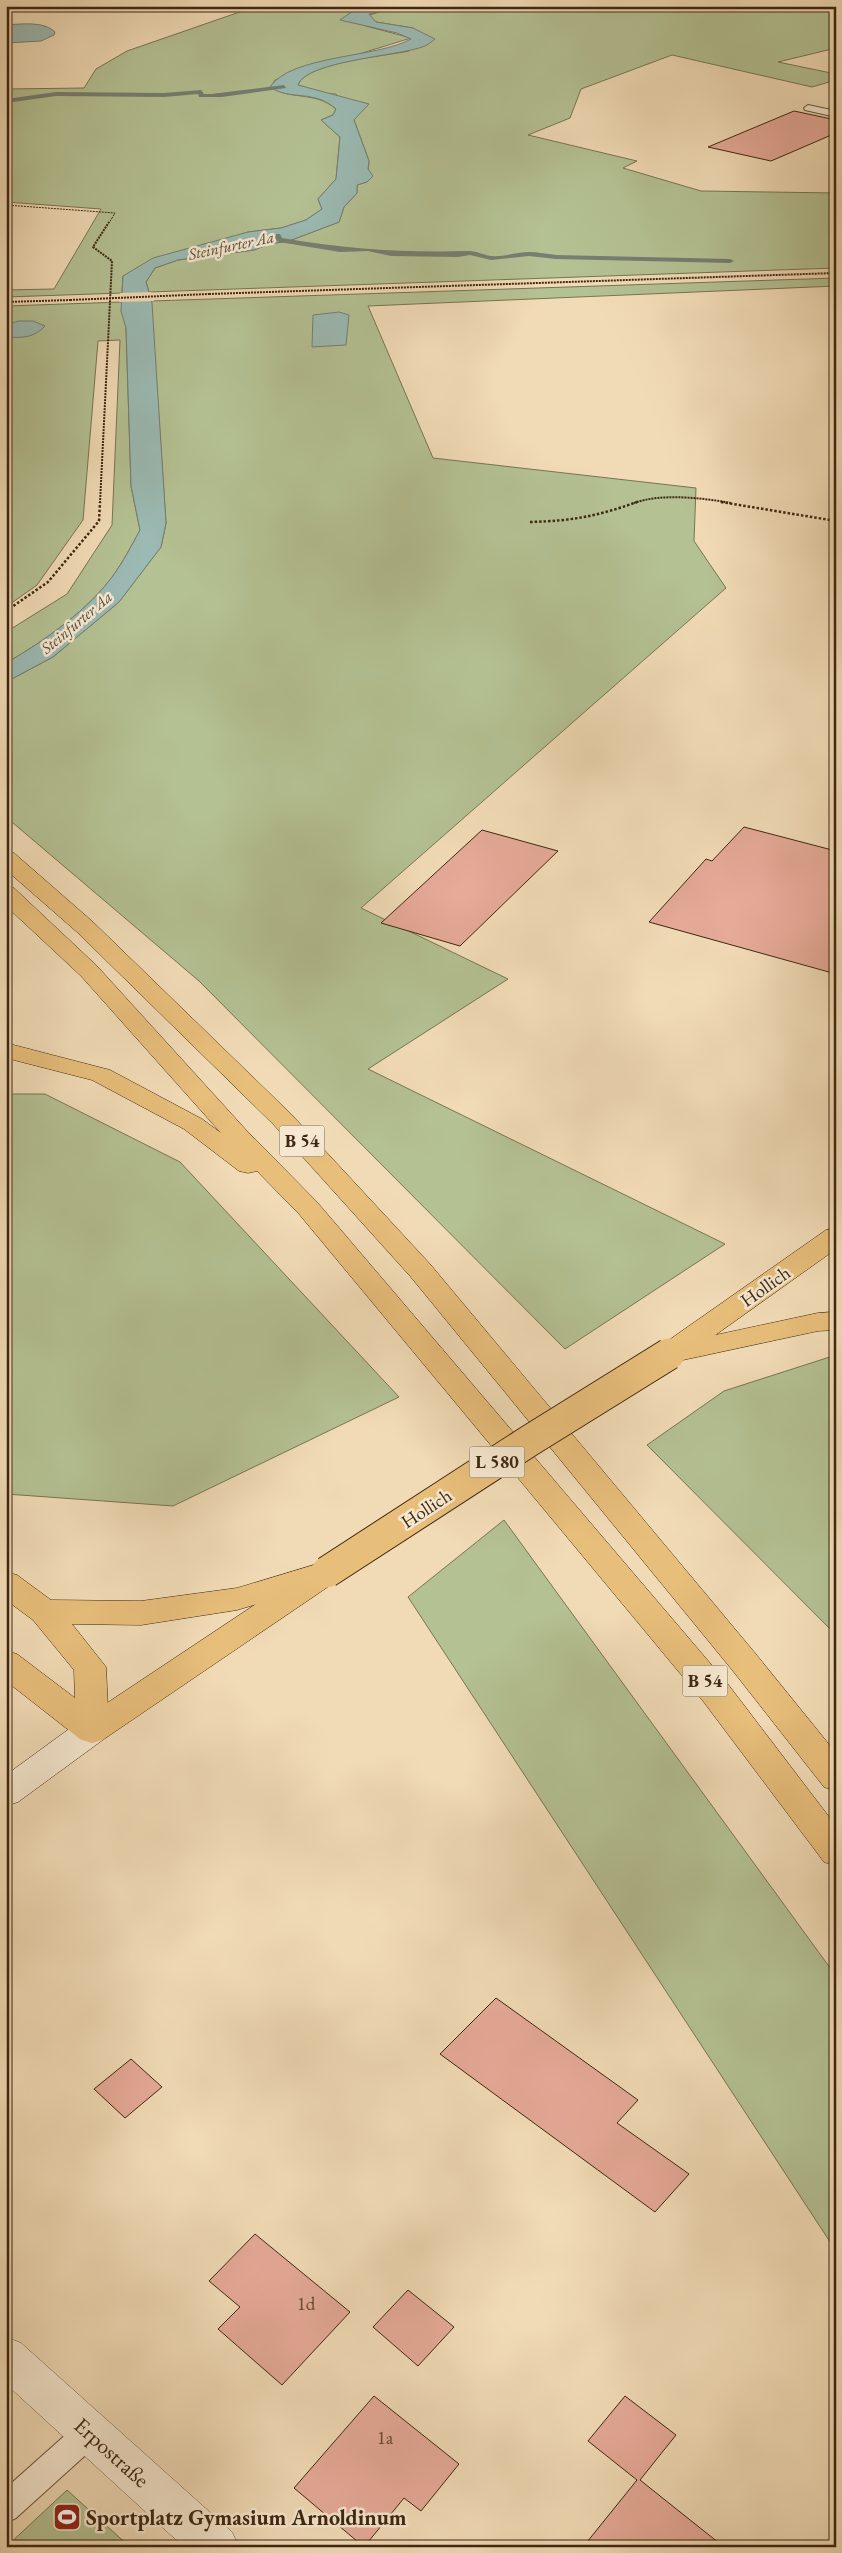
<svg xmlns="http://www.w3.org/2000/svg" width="842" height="2553" viewBox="0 0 842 2553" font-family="'EB Garamond',serif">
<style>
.green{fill:#b4c193;stroke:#787452}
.water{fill:#9bbab3;stroke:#757f72}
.pier{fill:#f1dbb6}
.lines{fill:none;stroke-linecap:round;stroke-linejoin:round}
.stream{fill:#757f72;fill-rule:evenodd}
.building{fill:#e6aa98;stroke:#3d2711}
.service-casing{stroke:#6a543a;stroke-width:2}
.minor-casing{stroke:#6a543a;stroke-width:1}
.secondary-casing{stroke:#3d2711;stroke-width:1}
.primary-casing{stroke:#3d2711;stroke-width:1}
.trunk-casing{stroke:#3d2711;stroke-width:1}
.path-far2{stroke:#3d2711;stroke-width:1;stroke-dasharray:2 1;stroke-linecap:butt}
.path-far1{stroke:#3d2711;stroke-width:2;stroke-dasharray:2 1;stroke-linecap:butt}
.path{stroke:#3d2711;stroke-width:2.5;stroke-dasharray:2.5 2;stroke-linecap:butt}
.service{fill:#f6e8d0;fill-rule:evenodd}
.minor{fill:#f6e8d0;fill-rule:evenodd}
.secondary{fill:#f6e8d0;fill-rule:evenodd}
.primary{fill:#e8be7b;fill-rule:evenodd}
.trunk{fill:#e8be7b;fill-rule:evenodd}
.primary-bridge-casing{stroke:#3d2711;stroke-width:33;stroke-linecap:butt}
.path-bridge{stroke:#3d2711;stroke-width:2;stroke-dasharray:2 1;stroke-linecap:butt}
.primary-bridge{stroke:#e8be7b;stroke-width:31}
.labels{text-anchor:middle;stroke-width:5;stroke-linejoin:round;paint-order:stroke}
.far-water-label{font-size:16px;font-style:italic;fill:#544c3a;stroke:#f6e8d0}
.shield{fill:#f6e8d0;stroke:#74614a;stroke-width:1}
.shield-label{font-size:18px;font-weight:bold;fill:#3d2711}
.street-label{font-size:19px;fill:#3d2711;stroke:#f6e8d0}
.near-number-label{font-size:19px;fill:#674833}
.near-street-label{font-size:22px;fill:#3d2711;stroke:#f6e8d0}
.near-poi-label{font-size:22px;font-weight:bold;fill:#3d2711;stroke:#f6e8d0;text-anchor:start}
</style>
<rect width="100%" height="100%" fill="#f1dbb6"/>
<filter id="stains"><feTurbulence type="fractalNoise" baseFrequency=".004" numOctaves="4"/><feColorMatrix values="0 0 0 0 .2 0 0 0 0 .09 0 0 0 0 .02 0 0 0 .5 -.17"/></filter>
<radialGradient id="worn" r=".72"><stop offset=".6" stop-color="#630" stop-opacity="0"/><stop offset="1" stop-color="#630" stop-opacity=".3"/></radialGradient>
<!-- green -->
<g class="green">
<path d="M257,6h117l-18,3 10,17 45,12 -136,42 -4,6c16,15 43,4 65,23l-3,6 -12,5 19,17 -4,42 -18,20 4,10 -16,11 -25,8 -33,4 -125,44 -1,17 -116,4v-7l48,-1 47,-80 -95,-7v-113l78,-1 12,-19 31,-18z"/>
<path d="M401,6h435v42l-58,14 58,12v6l-24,7 -140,-32 -91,34 -11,29 -42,17 109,26 -14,7 78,23 135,2v75l-687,24 -3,-10 9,-14 23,-8 76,-10 15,-6 20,-3 50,-19 5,-15 13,-14v-8l10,-3 2,-21 -15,-41 -18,-26h-9l-29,-9c8,-23 88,-29 111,-34l4,-23 -37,-6 -7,-7z"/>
<polygon points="836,278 836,286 368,306 433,458 696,488 694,541 726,588 361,908 508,979 368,1069 725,1244 565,1349 199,981 6,817 6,682 53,657 119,602 161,547 166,523 151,301"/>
<path d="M122,302l4,26 5,158 9,44c-8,15 -16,30 -25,43 -25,36 -72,69 -109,90v-31l61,-38 45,-69 8,-185 -22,1 -15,179 -46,65 -31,22v-301z"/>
<polygon points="6,1094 45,1094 180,1162 399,1397 173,1506 6,1494"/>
<polygon points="836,1355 836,1635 647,1445 724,1391"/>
<polygon points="504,1520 836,1976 836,2251 408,1597"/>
<polygon points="67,2490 130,2547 6,2547"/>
</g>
<!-- water -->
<g class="water">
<path d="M374,6h27l-32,8 7,8 37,6 22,11c-4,3 -8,7 -13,8 -24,9 -116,14 -124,38l71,19 -15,16 15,41 -1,8 5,7 -6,6 -10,3v8l-13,14 -5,15 -50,19 -20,3 -15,6 -76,10 -23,8 -9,14 6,21 14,220 -5,24 -42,55 -66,55 -47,25v-19c37,-21 84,-54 109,-90 9,-13 17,-28 25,-43l-9,-44 -5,-158 -5,-17 2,-35 30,-18 95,-26 33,-4 25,-8 16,-11 -4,-10 18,-20 4,-42 -19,-17 12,-5 3,-6c-22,-20 -46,-8 -66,-22 21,-32 107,-29 141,-48l-14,-6 -57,-13 16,-11z"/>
<path d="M6,25c15,-1 38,-4 49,7l-1,3 -13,6 -35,2z"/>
<polygon points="339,312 349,315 346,345 312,347 313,315"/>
<path d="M18,321h15l12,5c-11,12 -23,12 -39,11v-12z"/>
</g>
<!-- pier -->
<polygon class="pier" points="151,292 154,301 119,302 120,293"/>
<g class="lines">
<!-- stream -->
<g class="stream">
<polygon points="284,85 286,88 222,97 199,97 198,94 164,97 56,96 6,103 6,99 56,92 164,93 201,90 204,94 211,94"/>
<path d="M276,234h4l2,4c63,11 124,15 187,13 7,0 15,4 22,5 13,1 26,-4 38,-4 9,0 18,2 27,3l174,4 4,2 -4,2 -174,-4 -27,-3 -38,4 -21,-5 -12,2 -67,-1 -23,-5 -28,1 -61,-10 -4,-2z"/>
</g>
</g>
<!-- building -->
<g class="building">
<polygon points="794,111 836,120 836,133 771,161 708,147"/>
<polygon points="744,827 836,851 836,974 649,922 706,859 712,861"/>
<polygon points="482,830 558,851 460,946 381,923"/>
<polygon points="496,1998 638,2100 617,2123 689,2174 655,2212 440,2054"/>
<polygon points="131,2059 162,2087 125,2118 94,2089"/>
<polygon points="255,2234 350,2312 282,2385 218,2329 240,2307 209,2281"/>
<polygon points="408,2290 454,2327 418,2366 373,2327"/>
<polygon points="374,2396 459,2464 421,2511 404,2498 364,2547 294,2488"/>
<polygon points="625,2396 676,2435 640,2480 724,2547 583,2547 637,2480 588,2441"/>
</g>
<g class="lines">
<!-- service casing -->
<g class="service-casing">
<g id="service">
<polygon points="808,105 836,111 836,117 805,110 804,108"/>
<polygon points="90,2418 100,2422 104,2432 100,2442 16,2518 6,2523 6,2488 80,2422"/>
</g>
</g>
<!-- minor casing -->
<g class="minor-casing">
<polygon id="minor" points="6,2337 21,2343 232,2532 239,2547 184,2547 6,2384"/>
</g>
<!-- secondary casing -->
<g class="secondary-casing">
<polygon id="secondary" points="92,1717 104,1721 109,1730 104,1739 18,1802 6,1806 6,1775 80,1721"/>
</g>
<!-- primary casing -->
<g class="primary-casing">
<g id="primary">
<polygon points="836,1228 836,1249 679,1361 669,1363 659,1361 655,1354 659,1347 826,1230"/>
<polygon points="327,1561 338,1564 343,1572 338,1580 104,1739 92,1743 80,1739 75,1730 80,1721 316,1564"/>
</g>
</g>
<!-- trunk casing -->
<g class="trunk-casing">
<g id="trunk">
<polygon points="6,851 14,853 93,922 291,1114 430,1264 755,1653 836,1753 836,1791 824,1787 733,1671 410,1276 273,1124 77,932 6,870"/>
<polygon points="6,886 14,888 97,966 247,1131 317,1202 727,1683 836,1826 836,1866 824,1862 703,1701 299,1214 257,1171 248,1173 239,1171 184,1129 92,1080 6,1058 6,1043 110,1070 202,1119 221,1133 81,976 6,906"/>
<polygon points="836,1312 836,1330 818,1331 669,1363 659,1361 655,1354 659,1347 669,1345 818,1313"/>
<polygon points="327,1561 338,1564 343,1572 338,1580 237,1610 141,1625 72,1624 106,1667 109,1730 104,1739 92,1743 80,1739 6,1681 6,1651 17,1654 75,1698 74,1670 33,1620 6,1600 6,1572 17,1575 51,1600 141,1601 237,1588"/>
</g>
</g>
<!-- path-far2 -->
<polyline class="path-far2" points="6,205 115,213 109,223"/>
<!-- path-far1 -->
<g class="path-far1">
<polyline points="209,294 836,273"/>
<polyline points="6,302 70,300"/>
<polyline points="100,503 112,261 93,247 109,222"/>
<path d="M634,503c27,-10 69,-5 97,0"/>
</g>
<!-- path -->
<g class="path">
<polyline points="721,502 836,521"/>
<path d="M530,522c42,-1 68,-6 107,-20"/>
<polyline points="6,611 48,582 99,521 100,502"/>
</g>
<!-- service -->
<use href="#service" class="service"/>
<!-- minor -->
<use href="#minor" class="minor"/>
<!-- secondary -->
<use href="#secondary" class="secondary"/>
<!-- primary -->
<use href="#primary" class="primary"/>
<!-- trunk -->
<use href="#trunk" class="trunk"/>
<!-- primary-bridge casing -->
<g class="primary-bridge-casing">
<polyline id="primary-bridge" points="327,1572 529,1441 669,1354"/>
</g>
<!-- path-bridge -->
<polyline class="path-bridge" points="70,300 209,294"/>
<!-- primary-bridge -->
<use href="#primary-bridge" class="primary-bridge"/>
</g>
<!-- icons -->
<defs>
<g id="stadium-square" transform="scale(1.4375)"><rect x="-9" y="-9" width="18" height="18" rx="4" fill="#8f2418" stroke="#f6e8d0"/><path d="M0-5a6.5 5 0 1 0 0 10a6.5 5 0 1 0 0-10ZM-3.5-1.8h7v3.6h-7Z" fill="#fff"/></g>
</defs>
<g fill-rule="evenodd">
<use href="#stadium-square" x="67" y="2517"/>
</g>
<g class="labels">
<!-- far-water labels -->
<g class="far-water-label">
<text transform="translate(231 245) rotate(-12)" y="6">Steinfurter Aa</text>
<text transform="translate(76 622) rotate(-40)" y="6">Steinfurter Aa</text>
</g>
<!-- shield labels -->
<g class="shield">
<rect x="279.5" y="1125.5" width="45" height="31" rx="4"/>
<rect x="469.5" y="1446.5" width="55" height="31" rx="4"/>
<rect x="682.5" y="1665.5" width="45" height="31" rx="4"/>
</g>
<g class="shield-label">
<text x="302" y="1147">B 54</text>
<text x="497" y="1468">L 580</text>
<text x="705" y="1687">B 54</text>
</g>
<!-- street labels -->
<g class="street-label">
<text transform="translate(765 1286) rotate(-35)" y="7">Hollich</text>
<text transform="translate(426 1508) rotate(-33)" y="7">Hollich</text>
</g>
<!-- near-number labels -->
<g class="near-number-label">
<text x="306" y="2310">1d</text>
<text x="385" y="2444">1a</text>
</g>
<!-- near-street labels -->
<g class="near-street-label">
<text transform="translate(112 2452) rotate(42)" y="8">Erpostraße</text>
</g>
<!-- near-poi labels -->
<g class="near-poi-label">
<text x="86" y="2525">Sportplatz Gymasium Arnoldinum</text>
</g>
</g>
<!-- margin -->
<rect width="842" height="2553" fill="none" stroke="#f1dbb6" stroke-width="25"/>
<rect x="8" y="8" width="827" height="2538" fill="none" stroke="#3d2711" stroke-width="2.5"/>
<rect x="12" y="12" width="817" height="2528" fill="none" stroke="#3d2711"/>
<rect width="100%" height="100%" filter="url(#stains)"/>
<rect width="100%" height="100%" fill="url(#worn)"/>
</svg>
